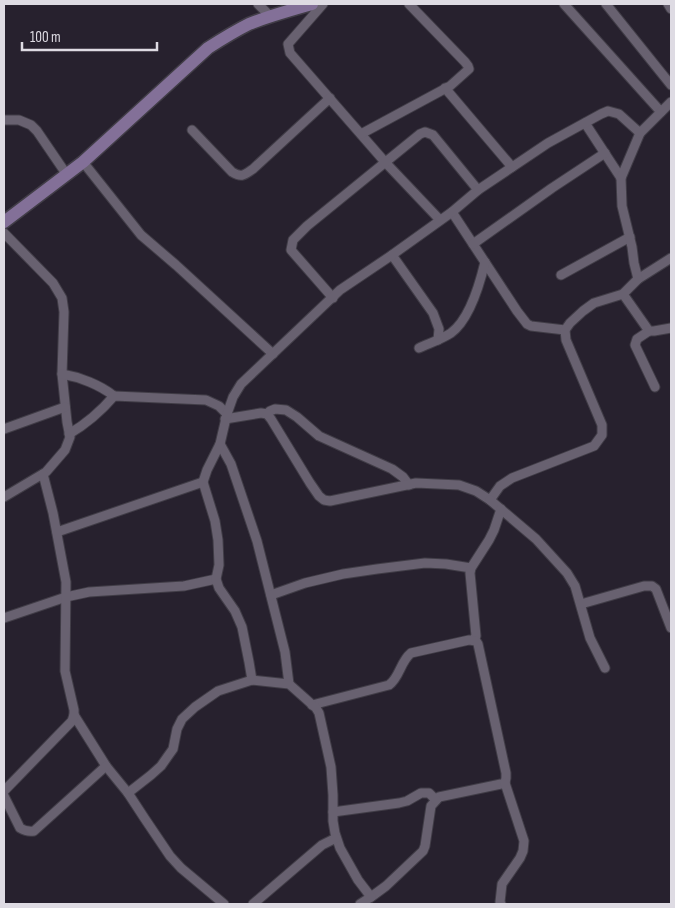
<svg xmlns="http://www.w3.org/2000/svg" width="675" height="908" viewBox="0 0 675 908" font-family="'Sofia Sans Condensed',sans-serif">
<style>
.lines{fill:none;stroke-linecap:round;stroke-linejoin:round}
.street-casing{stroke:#413d47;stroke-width:11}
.secondary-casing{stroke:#413d47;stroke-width:15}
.street{stroke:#686170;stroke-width:9}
.secondary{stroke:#837098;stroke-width:12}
</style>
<rect width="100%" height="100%" fill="#27212e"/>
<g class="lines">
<!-- street casing -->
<g class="street-casing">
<g id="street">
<polyline points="258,4 271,17"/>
<polyline points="323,4 288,44 290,53 385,162 440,220"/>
<polyline points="564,4 661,112"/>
<polyline points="606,4 671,85"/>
<polyline points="668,4 671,9"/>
<polyline points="445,88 512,167"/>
<polyline points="4,120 19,120 31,125 37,131 67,175"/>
<polyline points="585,123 621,178"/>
<path d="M192,130l40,42c10,6 12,3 21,-3l77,-71"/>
<polyline points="361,134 450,86 469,69 468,66 465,62 409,4"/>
<polyline points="83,162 141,235 176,265 273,354"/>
<polyline points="452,212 517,311 527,324 531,326 565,330"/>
<polyline points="4,233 53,283 62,298 64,312 62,374 67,422 70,437 65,450 46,472 4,497"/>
<polyline points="473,244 552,188 605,153"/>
<polyline points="392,255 433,313 439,329 438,340"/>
<polyline points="561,275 630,237"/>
<polyline points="638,279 671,258"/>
<polyline points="623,294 649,331 654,331 671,328"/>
<polyline points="333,298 291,250 293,240 307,226 420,134 425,132 433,135 478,190"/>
<polyline points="649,331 637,339 635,345 655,387"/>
<path d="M419,348c11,-5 23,-9 32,-15 19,-14 29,-50 34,-71"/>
<path d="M62,374c18,3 38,11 52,22"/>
<polyline points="267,414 270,411 275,409 286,410 297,417 319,436 392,469 403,477 409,485"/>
<polyline points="225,419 261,413 267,414 271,419 310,483 319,496 324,500 330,501 416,483 459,485 476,491 490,500 500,486 512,478 594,446 602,435 602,425 566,340 565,330 570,323 583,311 594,303 623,294 638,279 634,263 632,247 622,206 621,178 640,133"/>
<polyline points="4,429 65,407"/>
<path d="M69,434c17,-10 33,-24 45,-38l92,4 13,6 8,8"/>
<polyline points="220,444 231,464 257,541 285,652 289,684"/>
<polyline points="490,500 536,539 567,573 575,586 590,638 605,668"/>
<polyline points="57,532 203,482"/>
<polyline points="271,595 305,583 343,574 377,569 425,563 446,564 471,568"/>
<polyline points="581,604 644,586 652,586 656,589 671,628"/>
<polyline points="4,618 66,597 89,592 184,586 216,579"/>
<polyline points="473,640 476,636 470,573 471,568 489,540 494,530 501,509"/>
<polyline points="252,680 249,662 242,627 235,611 219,588 216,579 219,565 218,540 215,521 203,482 207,470 220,444 227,414 233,397 241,384 340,290 392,255 452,212 478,190 548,143 601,114 608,111 619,114 640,133 671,102"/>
<path d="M312,705l77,-20c11,-8 11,-23 22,-32l58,-13 7,1 2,3 28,129v5l-1,5 -4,1 -62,13 -8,9 -6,40 -2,5 -37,35 -15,11"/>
<polyline points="74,715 106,766 128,793"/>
<polyline points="4,791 72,721 74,715 74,710 65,671 66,582 53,513 43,474"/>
<path d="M4,796l16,32c5,3 9,4 14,3l72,-65"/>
<polyline points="333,812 399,803 407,801 421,793 429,793 436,800"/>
<polyline points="224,904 181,868 170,856 145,819 128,793 151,775 161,766 168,756 173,749 177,729 182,719 195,707 218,691 252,680 289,684 316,708 319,713 331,767 333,795 333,821 335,833 340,848 358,880 371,897 360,904"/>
<polyline points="253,904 322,845 336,838"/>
<polyline points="501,904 500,902 502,884 520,858 523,851 524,841 505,783"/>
</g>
</g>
<!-- secondary casing -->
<g class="secondary-casing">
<path id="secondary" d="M4,222l79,-60 125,-114c14,-9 27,-17 41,-24 20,-8 42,-14 63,-20"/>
</g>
<!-- street -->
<use href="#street" class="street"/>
<!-- secondary -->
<use href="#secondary" class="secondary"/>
</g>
<!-- border -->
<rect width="675" height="908" fill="none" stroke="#dedbe3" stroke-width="10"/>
<!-- scale -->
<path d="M22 42v8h135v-8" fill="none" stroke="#dedbe3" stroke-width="2.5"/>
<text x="30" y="42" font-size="15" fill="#dedbe3" stroke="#27212e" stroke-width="4" paint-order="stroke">100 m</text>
</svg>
